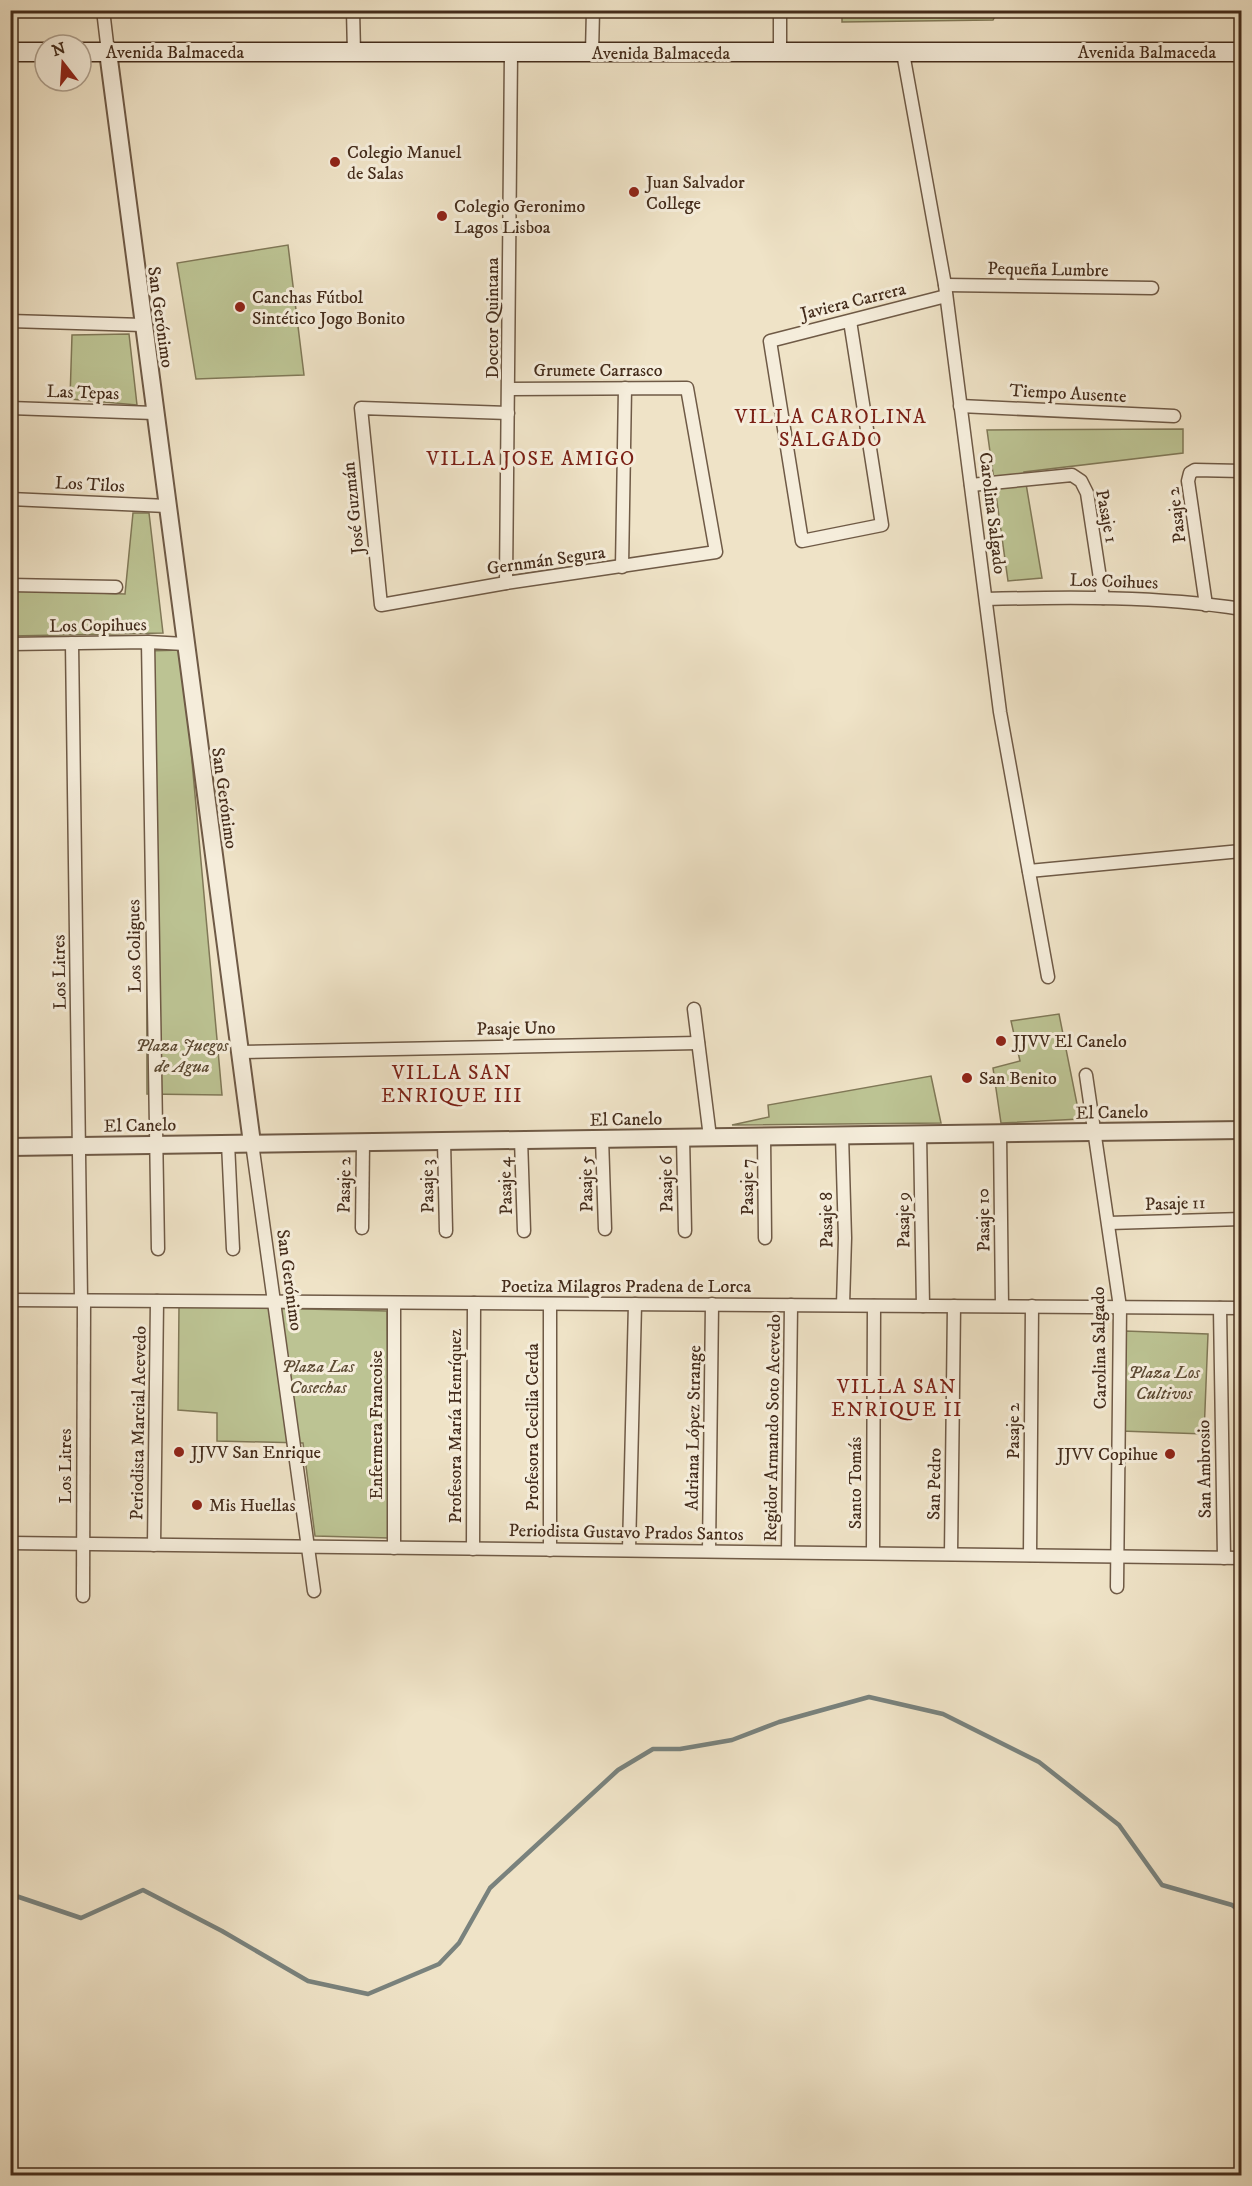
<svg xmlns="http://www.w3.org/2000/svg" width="1252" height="2186" viewBox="0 0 1252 2186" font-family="'IM FELL DW Pica',serif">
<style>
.green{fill:#bcc393;stroke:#807857;stroke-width:1.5}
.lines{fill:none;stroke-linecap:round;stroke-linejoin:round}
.stream{stroke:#79827d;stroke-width:4.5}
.minor-casing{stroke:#6f5a46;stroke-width:15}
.tertiary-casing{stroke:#6f5a46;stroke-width:20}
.secondary-casing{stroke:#442c1b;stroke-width:21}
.minor{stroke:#f5eddb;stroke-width:12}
.tertiary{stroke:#f5eddb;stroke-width:16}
.secondary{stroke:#f5eddb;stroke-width:18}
.poi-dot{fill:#8f2418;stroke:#f5eddb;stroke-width:2}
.labels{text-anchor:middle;stroke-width:6;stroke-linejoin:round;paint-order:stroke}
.street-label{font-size:18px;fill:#442c1b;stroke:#f5eddb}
.poi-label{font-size:18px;fill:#442c1b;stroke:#f5eddb;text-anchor:start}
.park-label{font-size:18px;font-style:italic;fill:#5c4a33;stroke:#f5eddb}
.neighbourhood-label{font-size:20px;letter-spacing:1.5px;fill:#7a1f14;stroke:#f5eddb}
</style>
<rect width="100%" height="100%" fill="#efe3c7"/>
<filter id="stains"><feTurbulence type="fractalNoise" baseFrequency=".00333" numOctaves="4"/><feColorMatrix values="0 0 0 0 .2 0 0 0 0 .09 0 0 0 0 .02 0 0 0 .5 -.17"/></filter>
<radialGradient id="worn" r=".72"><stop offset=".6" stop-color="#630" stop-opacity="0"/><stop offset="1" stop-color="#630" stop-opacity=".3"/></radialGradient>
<!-- green -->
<g class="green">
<polygon points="842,11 842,10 998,11 993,20 842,22"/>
<polygon points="288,245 304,375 196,379 177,263"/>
<polygon points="129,334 137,405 70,399 72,335"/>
<polygon points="1183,429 1183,453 1024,472 1042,578 1008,581 987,430"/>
<polygon points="133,513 149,513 163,633 11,636 11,590 125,594"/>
<polygon points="182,650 222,1095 147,1094 146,651"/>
<polygon points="1059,1014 1080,1119 1001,1123 993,1068 1020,1061 1011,1021"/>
<polygon points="931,1076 941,1123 732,1125 769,1117 768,1105"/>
<polygon points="179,1306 387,1311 389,1538 315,1536 303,1443 217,1441 217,1413 178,1410"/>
<polygon points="1125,1331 1208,1334 1204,1434 1121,1431"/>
</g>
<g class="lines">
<!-- stream -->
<polyline class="stream" points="10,1894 81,1918 143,1890 222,1931 308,1981 368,1994 439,1964 459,1943 490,1888 618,1770 653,1749 680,1749 732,1740 779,1722 869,1697 943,1714 1039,1762 1119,1825 1162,1885 1232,1905 1242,1913"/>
<!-- minor casing -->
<g class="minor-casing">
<g id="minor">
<polyline points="103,10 108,52"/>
<polyline points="353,10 354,53"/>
<polyline points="780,10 780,53"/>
<polyline points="592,53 593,10"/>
<polyline points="903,53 945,285 1000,712 1048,977"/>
<polyline points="945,285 1152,288"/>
<polyline points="10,321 143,325"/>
<polyline points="850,321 882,525 802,541 770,341 946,296"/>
<polyline points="960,406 1174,416"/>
<polyline points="10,408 154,413"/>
<polyline points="508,413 361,408 381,605 506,583 716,552 687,388 509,389"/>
<polyline points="971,485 1072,475 1081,481 1087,493 1103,598"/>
<polyline points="10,499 167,506"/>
<polyline points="622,567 625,388"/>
<polyline points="506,583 511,52"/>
<polyline points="10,585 116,587"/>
<path d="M986,599c85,-2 171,-3 256,10"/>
<polyline points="1206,605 1188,481 1190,473 1195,470 1242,471"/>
<polyline points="148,642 158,1249"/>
<polyline points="72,643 81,1300"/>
<polyline points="10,644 148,642 185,644"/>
<polyline points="1029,871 1241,851"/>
<polyline points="694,1009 710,1137"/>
<polyline points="240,1052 698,1043"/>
<polyline points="1086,1075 1120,1307 1117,1587"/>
<polyline points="1000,1133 1002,1306"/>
<polyline points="920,1134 923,1306"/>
<polyline points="842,1135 845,1238 843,1305"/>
<polyline points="764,1136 765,1238"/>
<polyline points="683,1137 685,1231"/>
<polyline points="602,1138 605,1229"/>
<polyline points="521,1139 524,1231"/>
<polyline points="444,1141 446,1231"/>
<polyline points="228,1143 233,1249"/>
<polyline points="252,1143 314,1591"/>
<polyline points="1109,1223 1242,1219"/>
<polyline points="362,1228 363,1142"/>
<polyline points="10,1300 1242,1308"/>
<polyline points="550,1304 550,1550"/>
<polyline points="1220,1308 1224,1558"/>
<polyline points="10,1543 1242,1558"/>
<polyline points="154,1545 157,1301"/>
<polyline points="394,1548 394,1303"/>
<polyline points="473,1549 474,1303"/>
<polyline points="629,1550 635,1304"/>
<polyline points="709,1551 712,1304"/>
<polyline points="788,1552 791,1305"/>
<polyline points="873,1553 874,1306"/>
<polyline points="951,1554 954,1306"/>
<polyline points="1030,1555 1032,1306"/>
<polyline points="83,1596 84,1300"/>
</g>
</g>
<!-- tertiary casing -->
<g class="tertiary-casing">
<g id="tertiary">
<polyline points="108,52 252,1143"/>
<polyline points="10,1147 1242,1130"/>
</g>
</g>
<!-- secondary casing -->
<g class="secondary-casing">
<g id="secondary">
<polyline points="10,52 45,52"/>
<polyline points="81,52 1242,52"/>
</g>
</g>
<!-- minor -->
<use href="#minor" class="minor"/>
<!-- tertiary -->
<use href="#tertiary" class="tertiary"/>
<!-- secondary -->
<use href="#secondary" class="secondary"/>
</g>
<!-- markers -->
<g class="poi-dot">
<circle cx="335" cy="162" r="6"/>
<circle cx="634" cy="192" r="6"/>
<circle cx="442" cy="216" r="6"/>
<circle cx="240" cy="307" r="6"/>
<circle cx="1001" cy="1041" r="6"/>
<circle cx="967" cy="1078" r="6"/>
<circle cx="179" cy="1452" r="6"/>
<circle cx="1170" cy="1454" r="6"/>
<circle cx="197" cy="1505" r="6"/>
</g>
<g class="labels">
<!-- street labels -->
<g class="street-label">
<text x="175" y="58">Avenida Balmaceda</text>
<text x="1147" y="58">Avenida Balmaceda</text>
<text x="661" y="59">Avenida Balmaceda</text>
<text transform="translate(1048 269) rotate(1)" y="6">Pequeña Lumbre</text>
<text transform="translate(853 301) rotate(-14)" y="6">Javiera Carrera</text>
<text transform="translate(161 317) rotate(82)" y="6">San Gerónimo</text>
<text transform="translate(492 318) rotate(-90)" y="6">Doctor Quintana</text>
<text x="598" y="376">Grumete Carrasco</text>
<text transform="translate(83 392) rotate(2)" y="6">Las Tepas</text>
<text transform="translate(1068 393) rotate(3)" y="6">Tiempo Ausente</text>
<text transform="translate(90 484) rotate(3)" y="6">Los Tilos</text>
<text transform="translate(353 508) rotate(-96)" y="6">José Guzmán</text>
<text transform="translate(993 513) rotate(83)" y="6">Carolina Salgado</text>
<text transform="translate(1176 515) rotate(-97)" y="6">Pasaje 2</text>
<text transform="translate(1107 516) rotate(79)" y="6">Pasaje 1</text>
<text transform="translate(546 560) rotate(-8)" y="6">Gernmán Segura</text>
<text transform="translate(1114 581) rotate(2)" y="6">Los Coihues</text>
<text transform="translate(98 625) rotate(-1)" y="6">Los Copihues</text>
<text transform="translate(225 798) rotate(82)" y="6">San Gerónimo</text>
<text transform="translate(134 946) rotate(-91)" y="6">Los Coligues</text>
<text transform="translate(59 972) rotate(-91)" y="6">Los Litres</text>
<text transform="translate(516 1028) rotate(-1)" y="6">Pasaje Uno</text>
<text transform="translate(1112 1112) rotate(-1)" y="6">El Canelo</text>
<text transform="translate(626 1119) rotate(-1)" y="6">El Canelo</text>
<text transform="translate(140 1125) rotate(-1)" y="6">El Canelo</text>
<text transform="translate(586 1184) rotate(-91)" y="6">Pasaje 5</text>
<text transform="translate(666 1184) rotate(-91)" y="6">Pasaje 6</text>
<text transform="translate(344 1185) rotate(-89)" y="6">Pasaje 2</text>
<text transform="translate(427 1186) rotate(-91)" y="6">Pasaje 3</text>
<text transform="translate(505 1186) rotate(-92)" y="6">Pasaje 4</text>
<text transform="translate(747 1187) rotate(-90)" y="6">Pasaje 7</text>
<text transform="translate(1175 1203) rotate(-2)" y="6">Pasaje 11</text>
<text transform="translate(826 1220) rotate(-91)" y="6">Pasaje 8</text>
<text transform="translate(903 1220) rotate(-91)" y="6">Pasaje 9</text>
<text transform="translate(983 1220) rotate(-91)" y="6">Pasaje 10</text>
<text transform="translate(290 1280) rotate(82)" y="6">San Gerónimo</text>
<text x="626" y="1292">Poetiza Milagros Pradena de Lorca</text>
<text transform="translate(1099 1348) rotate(-91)" y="6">Carolina Salgado</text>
<text transform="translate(138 1423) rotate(-89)" y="6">Periodista Marcial Acevedo</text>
<text transform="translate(376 1425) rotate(-90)" y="6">Enfermera Francoise</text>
<text transform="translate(455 1426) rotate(-90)" y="6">Profesora María Henríquez</text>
<text transform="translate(532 1427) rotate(-90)" y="6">Profesora Cecilia Cerda</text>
<text transform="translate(693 1428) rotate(-89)" y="6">Adriana López Strange</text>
<text transform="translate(772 1428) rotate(-89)" y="6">Regidor Armando Soto Acevedo</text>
<text transform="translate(1013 1431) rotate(-90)" y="6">Pasaje 2</text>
<text transform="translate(65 1466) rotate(-90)" y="6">Los Litres</text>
<text transform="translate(1204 1469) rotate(-91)" y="6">San Ambrosio</text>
<text transform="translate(855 1483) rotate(-90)" y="6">Santo Tomás</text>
<text transform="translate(934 1484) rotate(-89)" y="6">San Pedro</text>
<text transform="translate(626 1532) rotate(1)" y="6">Periodista Gustavo Prados Santos</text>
</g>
<!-- poi labels -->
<g class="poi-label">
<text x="347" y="158">Colegio Manuel<tspan x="347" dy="21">de Salas</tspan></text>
<text x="646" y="188">Juan Salvador<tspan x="646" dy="21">College</tspan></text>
<text x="454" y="212">Colegio Geronimo<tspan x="454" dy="21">Lagos Lisboa</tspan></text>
<text x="252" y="303">Canchas Fútbol<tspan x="252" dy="21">Sintético Jogo Bonito</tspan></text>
<text x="1013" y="1047">JJVV El Canelo</text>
<text x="979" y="1084">San Benito</text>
<text x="191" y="1458">JJVV San Enrique</text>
<text x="1158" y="1460" text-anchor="end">JJVV Copihue</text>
<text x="209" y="1511">Mis Huellas</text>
</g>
<!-- park labels -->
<g class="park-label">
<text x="182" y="1051">Plaza Juegos<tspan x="182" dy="21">de Agua</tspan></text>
<text x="318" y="1372">Plaza Las<tspan x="318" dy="21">Cosechas</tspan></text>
<text x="1164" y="1378">Plaza Los<tspan x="1164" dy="21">Cultivos</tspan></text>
</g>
<!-- neighbourhood labels -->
<g class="neighbourhood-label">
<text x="831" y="423">VILLA CAROLINA<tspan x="831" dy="23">SALGADO</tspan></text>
<text x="531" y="465">VILLA JOSE AMIGO</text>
<text x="452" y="1079">VILLA SAN<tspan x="452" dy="23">ENRIQUE III</tspan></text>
<text x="897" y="1393">VILLA SAN<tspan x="897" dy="23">ENRIQUE II</tspan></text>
</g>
</g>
<!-- margin -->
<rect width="1252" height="2186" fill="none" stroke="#efe3c7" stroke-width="36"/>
<rect x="12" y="12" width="1228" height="2162" fill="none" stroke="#442c1b" stroke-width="3"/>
<rect x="18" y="18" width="1216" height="2150" fill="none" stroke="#442c1b" stroke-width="1.5"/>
<!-- north arrow -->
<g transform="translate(63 63) rotate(343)"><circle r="28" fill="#f5eddb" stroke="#aea08e" stroke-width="1.5"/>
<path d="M0-4.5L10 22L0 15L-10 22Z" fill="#8f2418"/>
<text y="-9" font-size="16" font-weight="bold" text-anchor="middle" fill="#442c1b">N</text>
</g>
<rect width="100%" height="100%" filter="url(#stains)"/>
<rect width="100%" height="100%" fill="url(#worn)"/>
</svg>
